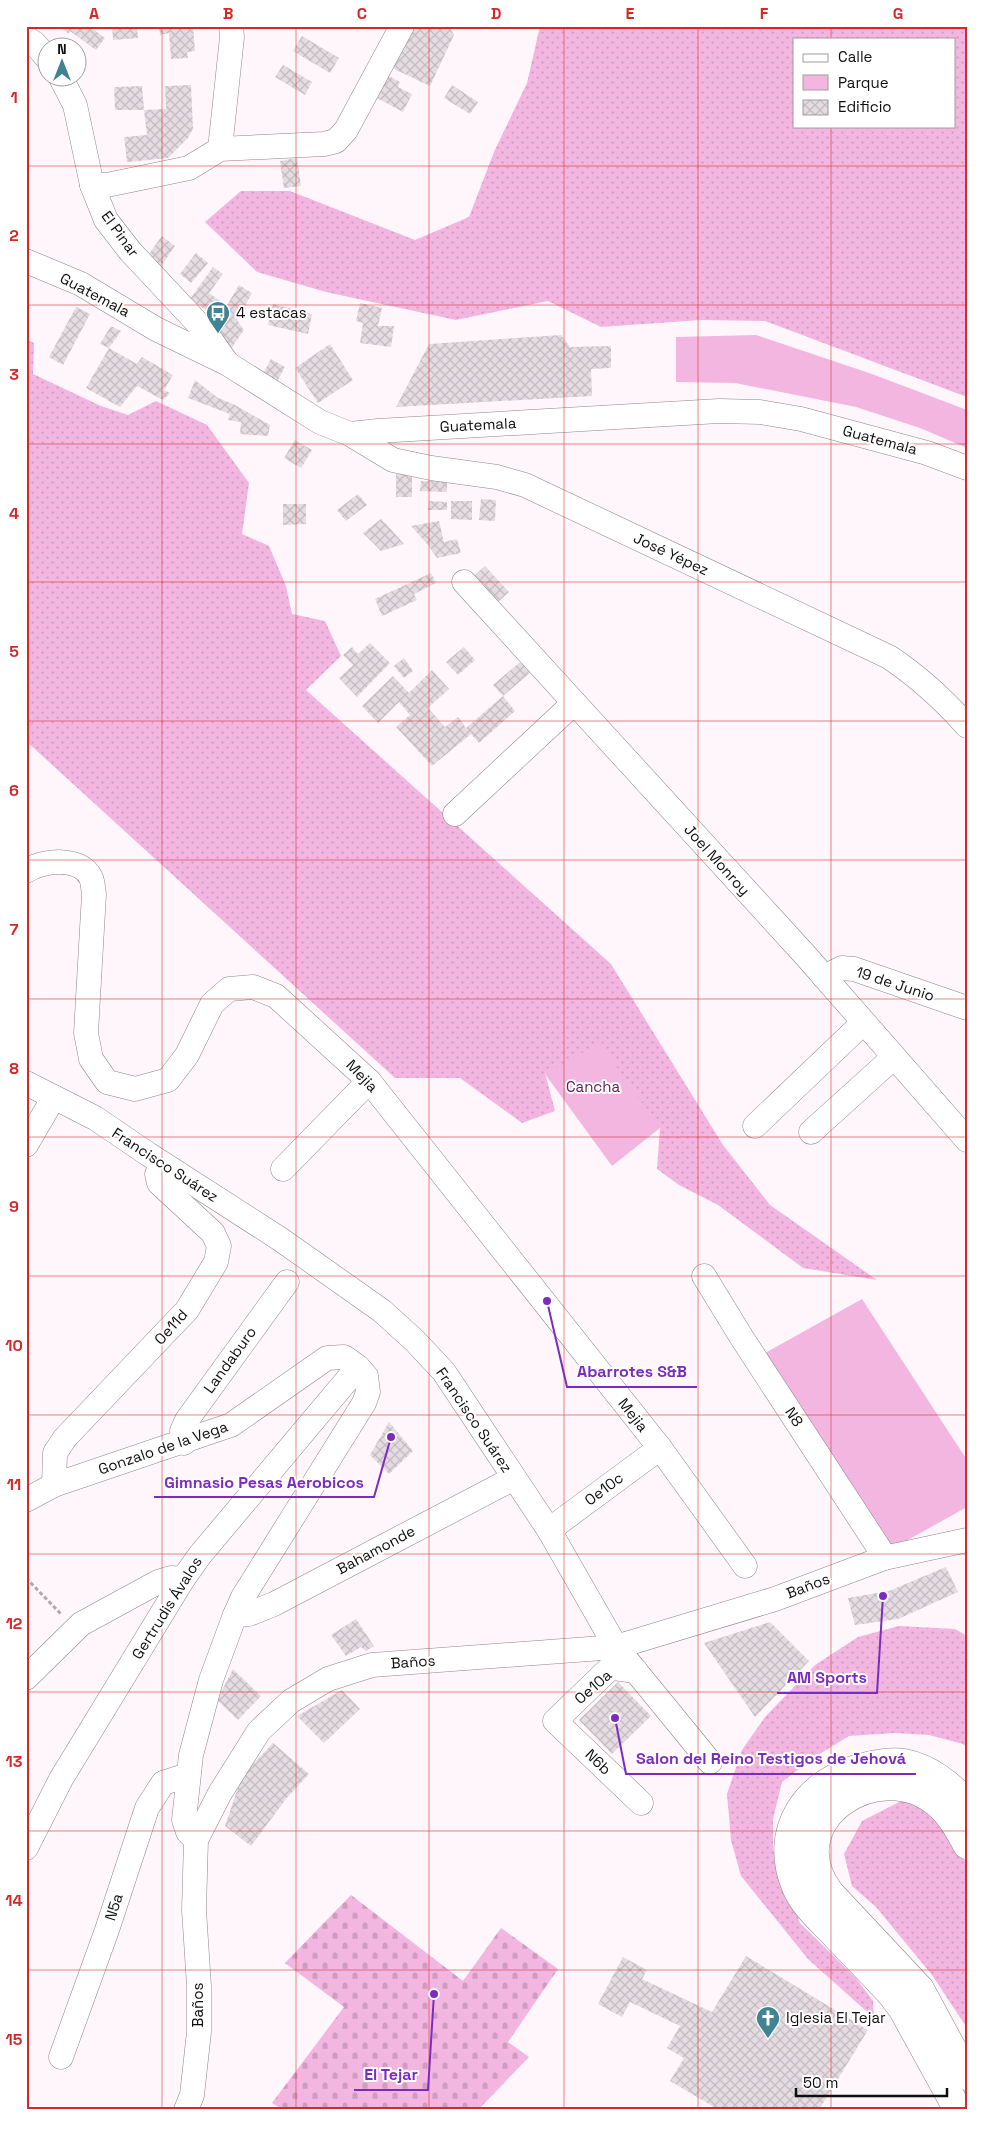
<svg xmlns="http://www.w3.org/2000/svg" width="993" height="2136" viewBox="0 0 993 2136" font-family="'Space Grotesk',sans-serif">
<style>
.grass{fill:url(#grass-dots);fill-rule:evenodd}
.cemetery{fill:url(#cemetery-stones)}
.green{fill:#f3b6e0}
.building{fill:url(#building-cross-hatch)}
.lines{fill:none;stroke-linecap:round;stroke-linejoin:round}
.minor-casing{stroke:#8e858b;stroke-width:25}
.major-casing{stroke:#8e858b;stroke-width:29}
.path{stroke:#b0aaae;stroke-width:3;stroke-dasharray:4 2.5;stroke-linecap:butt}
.minor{stroke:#fff;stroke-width:24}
.major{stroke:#fff;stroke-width:28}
.grid{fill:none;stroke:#d62828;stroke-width:1;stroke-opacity:0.55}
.labels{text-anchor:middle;stroke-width:4;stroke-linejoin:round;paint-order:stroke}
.street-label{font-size:15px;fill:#100d0f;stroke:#fff}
.poi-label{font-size:15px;fill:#100d0f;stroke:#fff;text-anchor:start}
.park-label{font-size:15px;fill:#611951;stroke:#fff}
.leader{fill:none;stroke:#7b2cbf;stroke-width:2}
.callout-dot{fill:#7b2cbf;stroke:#fff;stroke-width:2}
.callout-label{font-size:16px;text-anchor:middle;font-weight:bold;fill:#7b2cbf;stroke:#fff;stroke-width:4;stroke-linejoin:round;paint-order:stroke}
.neatline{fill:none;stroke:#d62828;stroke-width:2}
.grid-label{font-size:16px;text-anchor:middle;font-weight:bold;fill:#d62828}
</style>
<defs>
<pattern id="grass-dots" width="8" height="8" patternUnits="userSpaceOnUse" patternTransform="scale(1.25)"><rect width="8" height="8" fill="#f3b6e0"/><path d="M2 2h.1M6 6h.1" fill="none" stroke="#cf9bbf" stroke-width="1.8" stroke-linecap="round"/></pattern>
<pattern id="cemetery-stones" width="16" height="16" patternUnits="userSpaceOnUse" patternTransform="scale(1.25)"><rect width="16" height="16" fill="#f3b6e0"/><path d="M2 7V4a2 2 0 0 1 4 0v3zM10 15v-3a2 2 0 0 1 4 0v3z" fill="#cf9bbf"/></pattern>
<pattern id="building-cross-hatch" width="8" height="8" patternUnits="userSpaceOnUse" patternTransform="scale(1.25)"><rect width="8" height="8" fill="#e5dce2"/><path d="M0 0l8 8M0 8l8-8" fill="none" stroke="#c3bcc1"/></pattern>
</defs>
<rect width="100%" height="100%" fill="#fef6fb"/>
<!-- grass -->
<g class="grass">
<path d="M540,26h427v371l-202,-76 -64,-1 -100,7 -53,-26 -92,19 -130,-28 -69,-20 -52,-50 36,-31h49l125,49 54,-23 25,-65 33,-69zM794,39h160v87h-160z"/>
<polygon points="26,339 34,343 33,374 101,406 128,415 156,401 207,425 249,483 242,534 269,546 286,586 292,614 325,621 341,656 306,690 611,964 723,1145 770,1205 877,1280 803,1268 718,1205 679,1185 657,1169 660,1128 545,1073 555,1111 522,1123 460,1078 395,1078 26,741"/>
<polygon points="899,1626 955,1629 967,1636 967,1747 963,1744 929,1735 895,1733 849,1736 813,1758 782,1782 773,1819 773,1850 800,1923 856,1978 873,2001 874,2018 808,1959 741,1876 731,1840 727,1794 742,1750 765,1717 815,1665 858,1637"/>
<polygon points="909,1797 946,1819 967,1865 967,2028 932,1975 876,1907 852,1886 844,1854 862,1821"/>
</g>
<!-- cemetery -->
<polygon class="cemetery" points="351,1895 463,1981 501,1928 558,1969 508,2042 529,2057 478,2110 283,2110 272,2103 344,2007 285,1963"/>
<!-- green -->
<g class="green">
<polygon points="756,335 872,374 967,410 967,448 920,428 856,407 735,383 676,382 676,337"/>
<polygon points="600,1043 660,1128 612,1166 545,1074"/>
<polygon points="862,1299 967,1460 967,1507 888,1551 756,1358"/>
</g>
<!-- building -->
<g class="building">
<polygon points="59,26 89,26 105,38 96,50 70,31 69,34"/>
<polygon points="112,26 137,26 138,38 113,40"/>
<polygon points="159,26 193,26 195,51 187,52 188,58 171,59 169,33 160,35"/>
<polygon points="412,26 449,26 454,35 430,86 392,68"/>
<polygon points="302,36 339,58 330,73 293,51"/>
<polygon points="283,65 312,82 305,95 275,77"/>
<polygon points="389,76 400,82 398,87 412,94 403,112 377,98"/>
<polygon points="191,85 193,129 188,138 168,158 127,162 124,137 147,135 144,110 115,110 114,87 142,86 144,110 166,109 165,86"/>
<polygon points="452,85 478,102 470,114 444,98"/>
<polygon points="297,158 301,186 284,188 280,161"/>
<polygon points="162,236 175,246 157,272 143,262"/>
<polygon points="196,253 208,263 191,283 180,274"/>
<polygon points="213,267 223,274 209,293 223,303 214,316 190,299"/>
<polygon points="239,285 252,293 237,320 244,330 228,353 213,334 230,309 226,307"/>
<polygon points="360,303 382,308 378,326 394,326 391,347 360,343 363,323 356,321"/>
<polygon points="273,304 312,314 308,334 268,325"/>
<polygon points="76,307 90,314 63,365 49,357"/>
<polygon points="111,326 121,331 109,348 100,344"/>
<polygon points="561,335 570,347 611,346 611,368 591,369 592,396 396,407 429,344"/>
<polygon points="330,344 353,380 318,403 295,368"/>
<polygon points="109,348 137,364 142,357 173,375 164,390 170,393 163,400 137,386 120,407 86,388"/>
<polygon points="271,359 285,367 276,384 261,377"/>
<polygon points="195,380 218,398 233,404 270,425 268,436 240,434 241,422 228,420 230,414 188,398"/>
<polygon points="295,440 312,450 301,468 284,458"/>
<rect x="396" y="474" width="16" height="23"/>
<polygon points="421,481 447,481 447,492 420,491"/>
<polygon points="358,494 367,505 346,521 337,510"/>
<polygon points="481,499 496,500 495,521 479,520"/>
<polygon points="429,501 447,502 447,510 428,510"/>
<polygon points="451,501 472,501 472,520 451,519"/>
<polygon points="283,504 306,504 306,524 283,525"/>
<polygon points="381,519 387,525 404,544 381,551 363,533"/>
<polygon points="439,521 444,542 457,539 461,553 437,558 428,545 411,526"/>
<polygon points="485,566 509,592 490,609 477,595 486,587 475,575"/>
<polygon points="431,573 436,583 414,594 417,600 382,616 375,599"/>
<polygon points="370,643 390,663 357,697 339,678 353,665 343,655 352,647 358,654"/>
<polygon points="464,647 475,660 458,675 446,662"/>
<polygon points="404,658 413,671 404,678 394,666"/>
<polygon points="520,662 530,673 503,696 515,711 479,743 471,734 432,766 396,727 410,715 399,702 378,723 362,706 393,676 409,693 432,670 449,689 428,708 445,727 458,717 466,728 503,696 493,685"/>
<polygon points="389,1422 413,1451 389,1474 370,1455"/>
<polygon points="946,1567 958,1592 898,1619 855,1625 848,1598 889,1591"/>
<polygon points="356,1619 374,1646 366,1651 361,1647 346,1656 331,1635"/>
<polygon points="770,1622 809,1661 755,1717 704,1643"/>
<polygon points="233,1669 261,1696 238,1720 217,1700"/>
<polygon points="618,1682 651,1716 612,1754 579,1720"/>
<polygon points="342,1690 360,1709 324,1743 297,1716"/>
<polygon points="273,1743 309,1774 286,1799 251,1846 225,1826 242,1776"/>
<polygon points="746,1956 868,2030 819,2110 719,2110 670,2081 684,2058 667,2048 680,2026 630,2002 622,2017 598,2004 623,1957 647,1970 642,1979 712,2012"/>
</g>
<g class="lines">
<!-- minor casing -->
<g class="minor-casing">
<g id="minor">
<polyline points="26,38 34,43 48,59"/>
<polyline points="61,78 75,105 92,185 106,220 130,251 204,330 227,363"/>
<polyline points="220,149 232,37 231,26"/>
<polyline points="92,185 107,185 189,168 220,149 324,144 336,141 346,130 402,26"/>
<path d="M26,261l55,23 75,45 72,35 92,58 30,12 43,26 38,8 66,9 28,8 364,172c30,20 54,42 78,69"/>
<polyline points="350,434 378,431 719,411 760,412 801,419 927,453 967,468"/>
<polyline points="464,582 806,956 967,1140"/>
<polyline points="455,814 574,703"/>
<path d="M26,871c16,-11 55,-15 65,7 2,4 2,11 3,16l-8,139 5,26 16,23 28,7 33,-9 19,-25 25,-51 17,-15 24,-2 23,9 93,85 291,367 85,118"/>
<polyline points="824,977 842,968 854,969 967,1008"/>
<polyline points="26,1083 95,1118 148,1154 280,1239 382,1311 415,1341 444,1372 549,1530 616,1647 710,1762"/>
<polyline points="755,1126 863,1023"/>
<polyline points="811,1132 894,1057"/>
<polyline points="26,1145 54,1097"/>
<polyline points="283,1169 369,1081"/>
<polyline points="704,1276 742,1338 879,1548 884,1558"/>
<polyline points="184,1443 182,1431 187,1420 287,1282"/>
<polyline points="54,1485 55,1453 65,1438 187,1310 216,1262 219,1246 213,1233 159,1183 157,1174 164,1165"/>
<polyline points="26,1500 54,1485 231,1425 327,1358 344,1357 358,1367 366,1376 368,1392 364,1403 243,1597 235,1615 211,1680 191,1755 184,1820 188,1832 196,1840"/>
<polyline points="549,1530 660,1448"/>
<polyline points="235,1615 249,1614 274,1604 514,1478"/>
<polyline points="636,1671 614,1668 609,1669 555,1721 641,1803"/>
<polyline points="26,1678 81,1624 158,1582 171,1578 183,1579"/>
<polyline points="26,1848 61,1779 183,1579 200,1555 358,1367"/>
<polyline points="61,2057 107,1930 147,1808 163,1783 188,1775"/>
<polyline points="186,2110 192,2095 199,2032 199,1986 194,1910 196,1840 220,1793 259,1731 291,1701 328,1679 372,1665 616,1647 775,1599 884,1558 967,1540"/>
</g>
</g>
<!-- major casing -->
<g class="major-casing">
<g id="major">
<path d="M967,1845c-8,-15 -16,-30 -29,-41 -59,-51 -162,17 -108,89l90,96 47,87"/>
<path d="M958,2110l-55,-100 -11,-15c-19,-21 -39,-41 -58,-61 -13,-14 -30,-28 -38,-47 -24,-56 10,-106 67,-120 13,-3 27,-6 41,-4 26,5 46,22 63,40"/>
</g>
</g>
<!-- path -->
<polyline class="path" points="26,1578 61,1614"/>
<!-- minor -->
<use href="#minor" class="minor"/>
<!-- major -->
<use href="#major" class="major"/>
</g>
<!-- grid -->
<path class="grid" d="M162,26v2084M296,26v2084M429,26v2084M564,26v2084M698,26v2084M831,26v13M831,126v1984M26,166h941M26,305h941M26,444h941M26,582h941M26,721h941M26,860h941M26,999h941M26,1137h941M26,1276h941M26,1415h941M26,1554h941M26,1692h941M26,1831h941M26,1970h941"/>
<!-- icons -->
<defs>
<g id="bus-pin" transform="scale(1.25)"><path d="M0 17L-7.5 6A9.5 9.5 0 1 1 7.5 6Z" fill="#408393" stroke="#fff"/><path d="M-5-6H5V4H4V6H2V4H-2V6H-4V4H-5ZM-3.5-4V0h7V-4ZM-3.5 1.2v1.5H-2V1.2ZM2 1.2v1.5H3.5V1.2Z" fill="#fff"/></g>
<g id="church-pin" transform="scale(1.25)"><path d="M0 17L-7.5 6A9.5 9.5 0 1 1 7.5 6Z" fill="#408393" stroke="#fff"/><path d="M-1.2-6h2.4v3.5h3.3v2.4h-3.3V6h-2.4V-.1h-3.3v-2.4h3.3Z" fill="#fff"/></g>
</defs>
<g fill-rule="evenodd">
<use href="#bus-pin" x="218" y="313"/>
<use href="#church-pin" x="768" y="2018"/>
</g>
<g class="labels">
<!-- street labels -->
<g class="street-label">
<text transform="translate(120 234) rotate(54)" y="5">El Pinar</text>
<text transform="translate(95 295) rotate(28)" y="5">Guatemala</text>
<text transform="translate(478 425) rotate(-3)" y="5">Guatemala</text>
<text transform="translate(880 440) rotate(15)" y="5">Guatemala</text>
<text transform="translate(671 554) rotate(25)" y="5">José Yépez</text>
<text transform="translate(717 860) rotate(48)" y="5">Joel Monroy</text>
<text transform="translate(895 984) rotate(18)" y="5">19 de Junio</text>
<text transform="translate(362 1076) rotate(46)" y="5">Mejia</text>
<text transform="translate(165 1165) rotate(33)" y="5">Francisco Suárez</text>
<text transform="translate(171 1327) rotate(-48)" y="5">Oe11d</text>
<text transform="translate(230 1360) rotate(-54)" y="5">Landaburo</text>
<text transform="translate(633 1415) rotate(52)" y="5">Mejia</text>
<text transform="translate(794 1417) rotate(57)" y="5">N8</text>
<text transform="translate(474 1420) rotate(56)" y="5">Francisco Suárez</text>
<text transform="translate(163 1448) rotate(-19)" y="5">Gonzalo de la Vega</text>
<text transform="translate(604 1489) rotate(-37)" y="5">Oe10c</text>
<text transform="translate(376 1550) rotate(-28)" y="5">Bahamonde</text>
<text transform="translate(808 1586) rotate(-21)" y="5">Baños</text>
<text transform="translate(167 1608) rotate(-58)" y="5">Gertrudis Ávalos</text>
<text transform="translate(413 1662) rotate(-4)" y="5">Baños</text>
<text transform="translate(593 1687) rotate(-41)" y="5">Oe10a</text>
<text transform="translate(598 1762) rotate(44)" y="5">N6b</text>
<text transform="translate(114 1907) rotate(-72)" y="5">N5a</text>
<text transform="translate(198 2005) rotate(-90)" y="5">Baños</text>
</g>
<!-- poi labels -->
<g class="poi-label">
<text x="236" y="318">4 estacas</text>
<text x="786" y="2023">Iglesia El Tejar</text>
</g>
<!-- park labels -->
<g class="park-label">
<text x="593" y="1092">Cancha</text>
</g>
</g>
<!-- callouts -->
<path class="leader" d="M547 1301L567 1387H697M391 1437L374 1497H154M883 1596L877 1693H777M615 1718L626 1774H916M434 1994L428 2090H354"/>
<g class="callout-dot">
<circle cx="547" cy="1301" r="5"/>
<circle cx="391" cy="1437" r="5"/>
<circle cx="883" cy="1596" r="5"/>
<circle cx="615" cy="1718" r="5"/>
<circle cx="434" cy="1994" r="5"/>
</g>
<g class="callout-label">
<text x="632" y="1377">Abarrotes S&amp;B</text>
<text x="264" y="1488">Gimnasio Pesas Aerobicos</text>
<text x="827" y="1683">AM Sports</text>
<text x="771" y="1764">Salon del Reino Testigos de Jehová</text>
<text x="391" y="2080">El Tejar</text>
</g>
<!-- border -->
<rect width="993" height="2136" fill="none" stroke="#ffffff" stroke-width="55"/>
<!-- legend -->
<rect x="793" y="38" width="162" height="90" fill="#ffffff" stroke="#9f9e9f"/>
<rect x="803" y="54" width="25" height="8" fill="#ffffff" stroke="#9f9e9f"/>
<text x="838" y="62" font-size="15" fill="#100d0f">Calle</text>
<rect x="803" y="75" width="25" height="15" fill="#f3b6e0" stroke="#9f9e9f"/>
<text x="838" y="88" font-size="15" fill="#100d0f">Parque</text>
<rect x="803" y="100" width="25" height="15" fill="url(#building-cross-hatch)" stroke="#9f9e9f"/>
<text x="838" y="112" font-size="15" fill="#100d0f">Edificio</text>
<!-- north arrow -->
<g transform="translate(62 62)"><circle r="24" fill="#ffffff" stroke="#9f9e9f"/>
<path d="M0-4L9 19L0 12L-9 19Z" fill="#408393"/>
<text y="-8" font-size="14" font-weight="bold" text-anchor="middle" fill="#100d0f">N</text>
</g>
<!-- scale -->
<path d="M796 2088v8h151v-8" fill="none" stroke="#100d0f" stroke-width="2.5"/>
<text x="803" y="2088" font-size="15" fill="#100d0f" stroke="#ffffff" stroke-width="4" paint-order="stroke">50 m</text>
<rect x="28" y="28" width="938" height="2080" class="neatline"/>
<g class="grid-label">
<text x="94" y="19">A</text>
<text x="228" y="19">B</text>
<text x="362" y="19">C</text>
<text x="496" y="19">D</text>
<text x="630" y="19">E</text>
<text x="764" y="19">F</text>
<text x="898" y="19">G</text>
<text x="14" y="103">1</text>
<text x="14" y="241">2</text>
<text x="14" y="380">3</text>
<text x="14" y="519">4</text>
<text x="14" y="657">5</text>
<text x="14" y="796">6</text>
<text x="14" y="935">7</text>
<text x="14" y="1074">8</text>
<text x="14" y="1212">9</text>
<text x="14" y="1351">10</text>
<text x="14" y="1490">11</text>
<text x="14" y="1629">12</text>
<text x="14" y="1767">13</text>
<text x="14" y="1906">14</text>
<text x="14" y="2045">15</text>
</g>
</svg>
